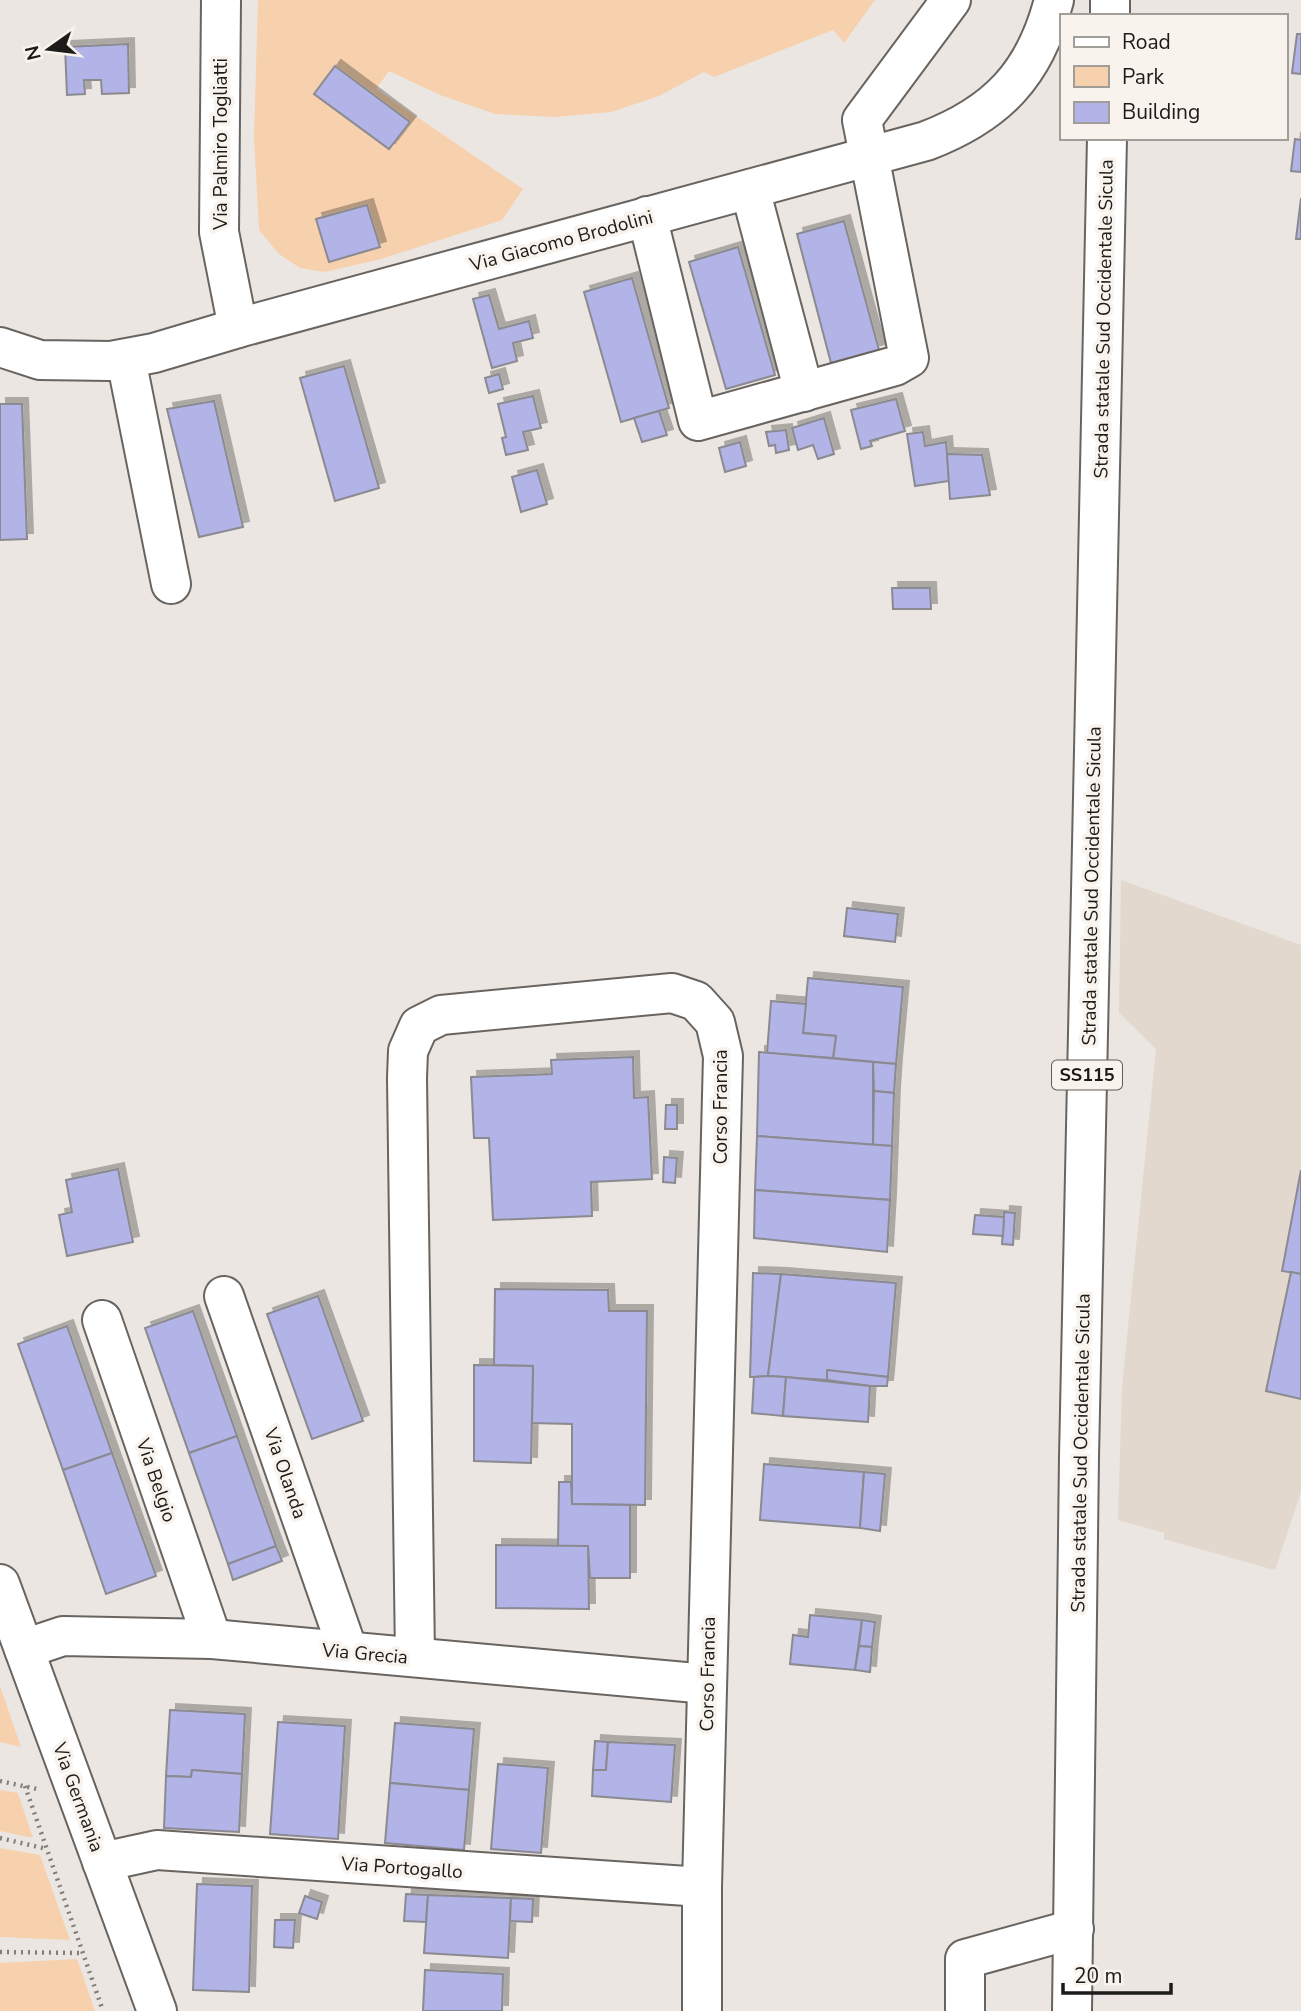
<svg xmlns="http://www.w3.org/2000/svg" width="1301" height="2011" viewBox="0 0 1301 2011" font-family="'Nunito Sans',sans-serif">
<style>
.built{fill:#e3d8cd}
.green{fill:#f7d1ad}
.building{fill:#b2b3e6;stroke:#8a8a90;stroke-width:2;filter:url(#shadow)}
.lines{fill:none;stroke-linecap:round;stroke-linejoin:round}
.minor-casing{stroke:#69645f;stroke-width:42}
.major-casing{stroke:#69645f;stroke-width:42}
.path{stroke:#817e7a;stroke-width:4.5;stroke-dasharray:2 5;stroke-linecap:butt}
.minor{stroke:#fff;stroke-width:38}
.major{stroke:#fff;stroke-width:38}
.labels{text-anchor:middle;stroke-width:7;stroke-linejoin:round;paint-order:stroke}
.shield{fill:#f9f3ee;stroke:#5f5c59;stroke-width:2}
.shield-label{font-size:18px;font-weight:bold;fill:#1d1b19}
.street-label{font-size:19px;fill:#1d1b19;stroke:#f9f3ee}
</style>
<defs>
<filter id="shadow"><feDropShadow dx="6" dy="-6" stdDeviation="0" flood-color="#0004"/></filter>
</defs>
<rect width="100%" height="100%" fill="#ebe6e1"/>
<!-- built -->
<polygon class="built" points="1121,880 1301,945 1301,1492 1275,1570 1164,1539 1164,1533 1118,1520 1122,1386 1156,1049 1119,1013"/>
<!-- green -->
<g class="green">
<polygon points="258,0 875,0 844,43 833,30 714,77 704,72 659,96 611,112 555,117 495,114 440,95 389,71 376,89 523,189 502,220 381,259 324,272 300,268 279,254 259,230 254,137"/>
<polygon points="0,1686 21,1747 0,1742"/>
<polygon points="0,1790 18,1793 33,1838 0,1831"/>
<polygon points="0,1848 40,1855 70,1940 0,1937"/>
<polygon points="77,1959 95,2011 0,2011 0,1963"/>
</g>
<!-- building -->
<g class="building">
<polygon points="1297,34 1301,34 1301,74 1292,73"/>
<polygon points="128,44 129,93 102,94 101,80 84,80 85,94 67,95 65,47"/>
<polygon points="335,66 410,122 389,149 314,94"/>
<polygon points="1295,139 1301,140 1301,172 1291,171"/>
<polygon points="1301,198 1301,239 1296,239"/>
<polygon points="367,205 380,247 329,262 316,219"/>
<polygon points="844,221 879,350 831,363 797,234"/>
<polygon points="738,247 775,375 726,389 689,262"/>
<polygon points="632,278 669,408 621,422 584,292"/>
<polygon points="489,295 499,329 529,321 533,338 513,343 517,361 492,368 473,299"/>
<polygon points="344,366 379,488 335,501 300,378"/>
<polygon points="499,374 503,389 489,393 485,378"/>
<polygon points="533,396 541,428 523,432 528,450 506,455 502,438 506,437 498,404"/>
<polygon points="896,399 905,431 870,441 872,446 861,449 851,410"/>
<polygon points="214,401 243,527 199,537 167,409"/>
<polygon points="0,404 22,404 27,539 0,540"/>
<polygon points="659,411 667,435 642,442 634,418"/>
<polygon points="824,418 834,454 818,459 813,445 798,450 792,428"/>
<polygon points="786,430 789,450 776,453 775,445 769,446 766,432"/>
<polygon points="923,432 925,446 946,442 949,481 915,486 907,434"/>
<polygon points="740,442 746,466 725,472 719,448"/>
<polygon points="947,454 982,455 990,495 950,499"/>
<polygon points="537,470 547,504 521,512 512,477"/>
<polygon points="892,588 930,588 931,609 893,609"/>
<polygon points="847,908 898,914 895,942 844,936"/>
<polygon points="808,978 903,987 896,1064 833,1058 836,1036 803,1033"/>
<polygon points="771,1001 806,1004 803,1033 836,1036 833,1058 767,1053"/>
<polygon points="759,1052 873,1062 873,1145 757,1136"/>
<polygon points="633,1057 634,1098 648,1097 652,1179 591,1182 592,1216 493,1220 489,1138 474,1138 471,1077 552,1074 551,1060"/>
<polygon points="873,1062 896,1064 894,1093 874,1091"/>
<polygon points="874,1091 894,1093 892,1146 873,1145"/>
<polygon points="666,1105 677,1105 677,1129 665,1129"/>
<polygon points="757,1136 892,1146 890,1200 755,1190"/>
<polygon points="664,1157 677,1158 675,1183 663,1182"/>
<polygon points="118,1169 133,1242 67,1256 59,1215 72,1212 66,1180"/>
<polygon points="1301,1170 1301,1274 1282,1271"/>
<polygon points="755,1190 890,1200 887,1252 754,1238"/>
<polygon points="1004,1212 1015,1213 1013,1245 1002,1244"/>
<polygon points="975,1215 1004,1217 1003,1236 973,1234"/>
<polygon points="1291,1272 1301,1274 1301,1399 1266,1391"/>
<polygon points="753,1273 781,1274 768,1376 754,1377 750,1377"/>
<polygon points="781,1274 896,1283 888,1377 827,1370 827,1380 768,1376"/>
<polygon points="495,1289 608,1290 609,1311 647,1311 645,1505 572,1504 572,1424 532,1423 533,1366 494,1365"/>
<polygon points="318,1296 363,1421 312,1439 267,1314"/>
<polygon points="193,1311 237,1436 189,1453 145,1328"/>
<polygon points="67,1326 112,1453 63,1470 18,1344"/>
<polygon points="474,1365 533,1366 531,1463 474,1461"/>
<polygon points="827,1370 888,1377 887,1386 870,1386 827,1380"/>
<polygon points="768,1376 786,1377 783,1416 752,1413 754,1377"/>
<polygon points="786,1377 870,1386 868,1422 783,1416"/>
<polygon points="237,1436 276,1546 228,1564 189,1453"/>
<polygon points="112,1453 156,1576 106,1594 63,1470"/>
<polygon points="764,1464 864,1472 860,1528 760,1520"/>
<polygon points="864,1472 885,1474 880,1531 860,1528"/>
<polygon points="559,1482 571,1482 572,1504 630,1505 630,1578 590,1578 588,1546 558,1546"/>
<polygon points="496,1545 588,1546 589,1609 496,1608"/>
<polygon points="276,1546 282,1561 233,1580 228,1564"/>
<polygon points="810,1615 862,1620 855,1670 790,1664 793,1635 808,1637"/>
<polygon points="862,1620 875,1622 872,1647 859,1646"/>
<polygon points="859,1646 872,1647 870,1672 855,1670"/>
<polygon points="170,1710 245,1714 242,1774 192,1770 191,1777 166,1776"/>
<polygon points="278,1722 345,1726 338,1839 270,1834"/>
<polygon points="395,1723 474,1729 469,1790 390,1783"/>
<polygon points="595,1741 608,1742 606,1770 593,1770"/>
<polygon points="608,1742 675,1745 671,1802 592,1796 593,1770 606,1770"/>
<polygon points="498,1764 548,1768 541,1853 491,1849"/>
<polygon points="192,1770 242,1774 239,1832 164,1828 166,1776 191,1777"/>
<polygon points="390,1783 469,1790 464,1850 385,1843"/>
<polygon points="197,1884 252,1886 249,1992 193,1990"/>
<polygon points="406,1894 428,1895 426,1922 404,1921"/>
<polygon points="428,1895 511,1898 508,1958 424,1953"/>
<polygon points="305,1896 322,1902 317,1919 299,1913"/>
<polygon points="511,1898 533,1899 532,1922 510,1921"/>
<polygon points="275,1920 295,1920 293,1948 274,1947"/>
<polygon points="425,1970 503,1974 502,2011 423,2011"/>
</g>
<g class="lines">
<!-- minor casing -->
<g class="minor-casing">
<g id="minor">
<polyline points="221,0 219,232 238,328"/>
<polyline points="750,189 804,392"/>
<polyline points="647,216 698,421 895,366 909,358 862,120 951,0"/>
<path d="M0,347l40,13 71,1 43,-8 84,-25 688,-187c71,-27 109,-67 128,-141"/>
<polyline points="126,359 171,584"/>
<polyline points="224,1296 348,1651"/>
<polyline points="102,1320 212,1639"/>
<polyline points="0,1584 157,2011"/>
<polyline points="24,1649 63,1636 212,1639 707,1684"/>
<polyline points="415,1657 407,1078 408,1051 419,1026 441,1015 672,993 696,1001 715,1022 723,1056 702,1887 702,2011"/>
<polyline points="102,1862 157,1850 702,1887"/>
<polyline points="965,2011 965,1959 1074,1929"/>
</g>
</g>
<!-- major casing -->
<g class="major-casing">
<g id="major">
<polyline points="1110,16 1110,0"/>
<polyline points="1072,2011 1079,1457 1107,138"/>
</g>
</g>
<!-- path -->
<g class="path">
<polyline points="0,1781 37,1789"/>
<polyline points="25,1786 103,2011"/>
<polyline points="0,1838 47,1849"/>
<polyline points="0,1952 82,1953"/>
</g>
<!-- minor -->
<use href="#minor" class="minor"/>
<!-- major -->
<use href="#major" class="major"/>
</g>
<g class="labels">
<!-- shield labels -->
<rect class="shield" x="1052" y="1060.5" width="70" height="29" rx="5"/>
<g class="shield-label">
<text x="1087" y="1081">SS115</text>
</g>
<!-- street labels -->
<g class="street-label">
<text transform="translate(220 144) rotate(-90)" y="7">Via Palmiro Togliatti</text>
<text transform="translate(561 240) rotate(-15)" y="7">Via Giacomo Brodolini</text>
<text transform="translate(1103 319) rotate(-89)" y="7">Strada statale Sud Occidentale Sicula</text>
<text transform="translate(1091 886) rotate(-89)" y="7">Strada statale Sud Occidentale Sicula</text>
<text transform="translate(720 1107) rotate(-90)" y="7">Corso Francia</text>
<text transform="translate(1080 1453) rotate(-89)" y="7">Strada statale Sud Occidentale Sicula</text>
<text transform="translate(286 1473) rotate(71)" y="7">Via Olanda</text>
<text transform="translate(157 1480) rotate(71)" y="7">Via Belgio</text>
<text transform="translate(365 1653) rotate(5)" y="7">Via Grecia</text>
<text transform="translate(707 1674) rotate(-89)" y="7">Corso Francia</text>
<text transform="translate(79 1797) rotate(70)" y="7">Via Germania</text>
<text transform="translate(402 1867) rotate(4)" y="7">Via Portogallo</text>
</g>
</g>
<!-- legend -->
<rect x="1060" y="14" width="228" height="126" fill="#f9f3ee" stroke="#a19d99" stroke-width="2"/>
<rect x="1074" y="37" width="35" height="10" fill="#ffffff" stroke="#a19d99" stroke-width="2"/>
<text x="1122" y="49" font-size="21" fill="#1d1b19">Road</text>
<rect x="1074" y="66" width="35" height="21" fill="#f7d1ad" stroke="#a19d99" stroke-width="2"/>
<text x="1122" y="84" font-size="21" fill="#1d1b19">Park</text>
<rect x="1074" y="102" width="35" height="21" fill="#b2b3e6" stroke="#a19d99" stroke-width="2"/>
<text x="1122" y="119" font-size="21" fill="#1d1b19">Building</text>
<!-- north arrow -->
<g transform="translate(49 49) rotate(256)" stroke="#f9f3ee" stroke-width="5" paint-order="stroke">
<path d="M0-5L12 26L0 18L-12 26Z" fill="#1d1b19"/>
<text y="-10" font-size="19" font-weight="bold" text-anchor="middle" fill="#1d1b19">N</text>
</g>
<!-- scale -->
<path d="M1063 1983v10h108v-10" fill="none" stroke="#1d1b19" stroke-width="3.5"/>
<text x="1074" y="1983" font-size="21" fill="#1d1b19" stroke="#f9f3ee" stroke-width="5" paint-order="stroke">20 m</text>
</svg>
